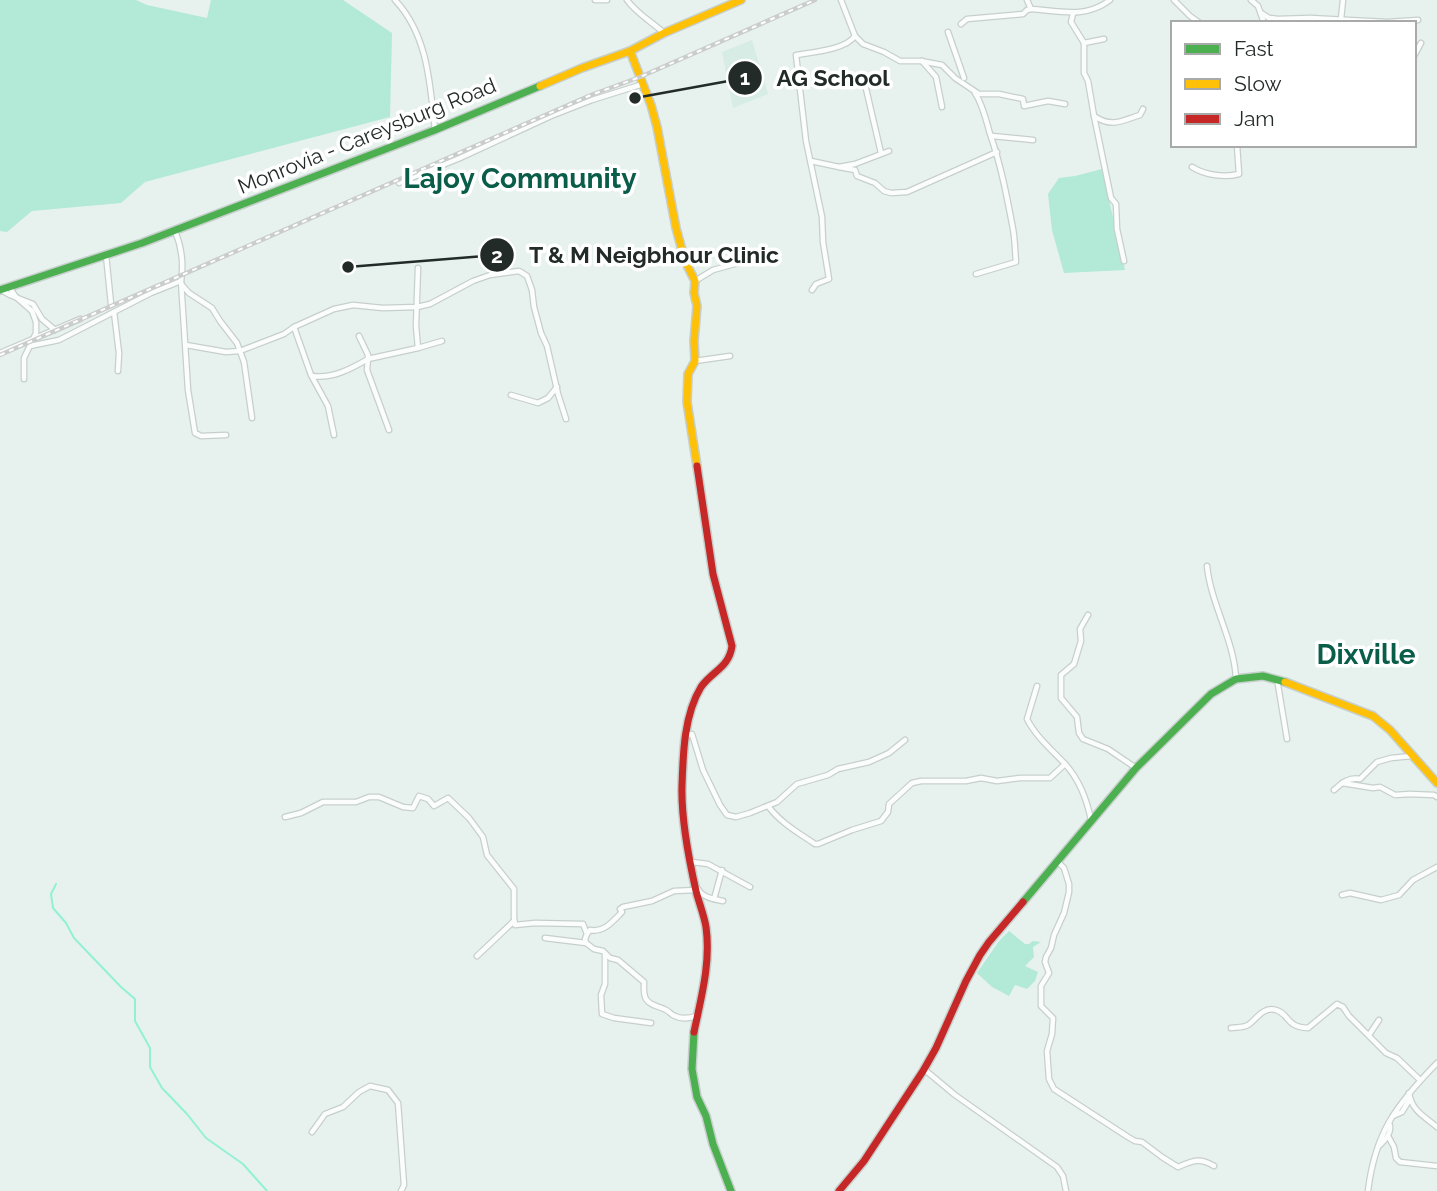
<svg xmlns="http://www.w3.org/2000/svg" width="1437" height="1191" viewBox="0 0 1437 1191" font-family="Raleway,sans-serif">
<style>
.built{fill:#d6ece4}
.green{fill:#b2e9d7}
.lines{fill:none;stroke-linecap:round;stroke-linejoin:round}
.stream{stroke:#92f1d4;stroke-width:2}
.street-casing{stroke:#c7cfcc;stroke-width:7}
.fast-casing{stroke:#c7cfcc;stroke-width:10}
.slow-casing{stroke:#c7cfcc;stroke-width:10}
.jam-casing{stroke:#c7cfcc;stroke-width:10}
.street{stroke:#fbfdfc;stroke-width:4.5}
.fast{stroke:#4caf50;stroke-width:7}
.slow{stroke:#ffc107;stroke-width:7}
.jam{stroke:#c62828;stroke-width:7}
.rail-casing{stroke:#cacdcc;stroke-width:4.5}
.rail{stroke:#fff;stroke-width:2;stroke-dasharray:5;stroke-linecap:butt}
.labels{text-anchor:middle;stroke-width:7;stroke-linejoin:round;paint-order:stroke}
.street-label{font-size:21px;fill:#232b28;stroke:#fff}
.district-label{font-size:28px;font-weight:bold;fill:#0a5d49;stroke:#fff}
.leader{fill:none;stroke:#232b28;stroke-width:2.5}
.callout-dot{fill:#232b28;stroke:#fff;stroke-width:2.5}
.mark-label{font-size:21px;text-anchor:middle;font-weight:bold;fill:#fff}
.callout-label{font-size:23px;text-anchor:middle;font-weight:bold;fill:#232b28;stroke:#fff;stroke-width:7;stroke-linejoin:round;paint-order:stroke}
</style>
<rect width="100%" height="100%" fill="#e7f2ee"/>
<!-- built -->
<polygon class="built" points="752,40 768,94 733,108 722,52"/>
<!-- green -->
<g class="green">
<polygon points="0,0 136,0 147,5 207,18 211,0 343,0 392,33 390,117 145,182 121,203 32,211 7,232 0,231"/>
<polygon points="1102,169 1125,270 1064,273 1052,230 1048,194 1059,178 1075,176"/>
<polygon points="1009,931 1025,944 1029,944 1033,941 1041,942 1033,947 1034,957 1025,966 1038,972 1035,981 1027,989 1015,985 1009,996 992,987 977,973 999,941"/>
</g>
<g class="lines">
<!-- stream -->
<polyline class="stream" points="56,884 51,894 53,908 66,923 74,938 121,987 135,999 135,1021 150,1048 150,1067 162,1088 187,1114 206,1138 243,1164 267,1191"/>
<!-- street casing -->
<g class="street-casing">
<g id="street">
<path d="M395,0c33,35 35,84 40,130"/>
<polyline points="595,0 607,0"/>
<path d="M627,0c9,13 25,22 37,33"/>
<polyline points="841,0 855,36 863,44 884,52 900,61 921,61 942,65 955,78 979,94 999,94 1023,99 1024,106 1048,101 1065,104"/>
<path d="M1027,0l4,9c29,2 54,10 79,-9"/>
<polyline points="1174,0 1190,16 1200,23"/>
<polyline points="1251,0 1258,6 1264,23"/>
<polyline points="1261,13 1269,18 1278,19 1310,18 1387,22 1418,20"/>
<polyline points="1073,14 1071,22 1084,43 1084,73 1088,81 1094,116 1111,198 1116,204 1117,229 1124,261"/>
<polyline points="1341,19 1343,0"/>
<polyline points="961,24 967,19 1023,14 1027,10 1031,9"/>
<polyline points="948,32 964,78"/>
<polyline points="1084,43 1104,39"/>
<polyline points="1414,56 1421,43"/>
<polyline points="922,61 936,77 942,107"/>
<polyline points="864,80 881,153"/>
<path d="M975,93c8,12 11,27 15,41 11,31 17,63 23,95 2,11 2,22 3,33l-40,12"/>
<path d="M1094,116c18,12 27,5 46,-1l3,-6"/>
<polyline points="992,136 1033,140"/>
<polyline points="811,161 839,167 855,164 889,151"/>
<polyline points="839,167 855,170 857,176 875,183 884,191 891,193 907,192 997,152"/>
<path d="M1192,167c13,8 32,11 47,7l-2,-29"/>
<polyline points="399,183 460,158 551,116 592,100 643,84"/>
<polyline points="106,255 111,304"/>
<polyline points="181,281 188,390 195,433 201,436 226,435"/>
<polyline points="695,281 713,270 742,262"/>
<polyline points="182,285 189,293 212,308 220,321 237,343 244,362 252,418"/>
<polyline points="9,287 16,297 32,311 36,322 36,333 24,358 24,379"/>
<polyline points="1,290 10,295 33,304 42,319 55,330"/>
<path d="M812,290l4,-6 13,-5 -6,-37 -1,-25 -16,-76 -10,-86c17,-3 49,-5 59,-19"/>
<polyline points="114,312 119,353 118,371"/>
<polyline points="294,327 311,375 328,406 334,435"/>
<polyline points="186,345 226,352 240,351 284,334 294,327 334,309 353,305 383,308 417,307 430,304 473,281 490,275 519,271 527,276 532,290 534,307 541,333 547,346 558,394 566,419"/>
<path d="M30,346l29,-6 92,-47 30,-12c3,-18 1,-33 -6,-50"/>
<polyline points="418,348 416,326 418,268"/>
<polyline points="0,353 80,319"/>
<polyline points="695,361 730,356"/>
<path d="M312,376c20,3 39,-7 56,-17v-4l-9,-19"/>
<polyline points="511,395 538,403 548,398 557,387"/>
<polyline points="389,430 367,370 368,359 418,348 442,341"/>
<path d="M1207,566c4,39 27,73 29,113"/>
<polyline points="1088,615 1080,629 1081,641 1074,664 1061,675 1061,698 1077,717 1079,733 1083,739 1108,749 1136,768"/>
<polyline points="1277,679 1287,739"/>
<path d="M1037,686l-10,33c9,18 26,32 39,46 14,16 21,35 25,55"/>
<polyline points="686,735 692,734 703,770 720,805 727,815 736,817 750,813 777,802 797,784 828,775 838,769 869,762 889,753 905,740"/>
<polyline points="1342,783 1373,788 1380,787 1395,795 1410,794 1434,795 1437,797"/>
<path d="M1334,790c8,-7 14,-13 26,-11l17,-17 14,-4 21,-2"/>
<path d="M768,806c13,17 29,26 47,38h3l34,-14 29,-9 7,-9 1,-8 23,-21 9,-2h45l15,-3 16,3 23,-3h30l15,-14"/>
<path d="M285,817l16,-4 22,-11h33l13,-5h10l24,10 10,1 6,-12 9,3 6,7 14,-8 21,20 14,19 4,18 27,34v29l1,7 20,-2 48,1 4,10 -2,5 1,4 8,6 9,2 7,7 8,2 26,22c0,5 -1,12 2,17 4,7 13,7 20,11 3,1 5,5 9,6 7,4 15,2 22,0"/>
<path d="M1057,861l7,7 5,16v8l-5,21 -10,22 -3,13 -5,9 -1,5 4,11 -8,13v20l12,12 -1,16 -5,17 2,28 5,10 74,48 7,4 7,1 20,15 16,10c14,-6 22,-10 36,-1"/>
<polyline points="692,862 708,864 750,887"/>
<path d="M698,889c5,9 16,10 25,12"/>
<polyline points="1342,895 1350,893 1381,900 1399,895 1413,880 1437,867"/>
<polyline points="714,899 722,870"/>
<path d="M587,934l3,-4c14,3 23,-9 32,-18l-2,-3 3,-2 29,-6 22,-10 22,-1"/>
<polyline points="545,938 586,943"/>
<polyline points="605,954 605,984 601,995 602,1014 614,1018 651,1023"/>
<polyline points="477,956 514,921"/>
<path d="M1231,1028c5,-1 12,0 17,-3 8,-5 15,-19 28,-15 14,4 9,17 32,18l29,-24 6,3 6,9 37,37 11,5 23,22"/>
<polyline points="1369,1035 1379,1020"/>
<polyline points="925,1070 955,1095 1057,1167 1063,1176 1066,1191"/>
<path d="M1409,1093c3,18 15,23 28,34"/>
<polyline points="1393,1116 1402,1112 1410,1099"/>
<polyline points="312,1132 325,1114 343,1107 359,1092 370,1086 388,1090 398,1103 404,1185 401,1191"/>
<polyline points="1388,1136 1394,1147 1396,1158 1400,1162 1437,1166"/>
<path d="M1379,1146c6,-6 14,-14 10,-23"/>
<path d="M1368,1191c7,-59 29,-87 69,-128"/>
</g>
</g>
<!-- fast casing -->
<g class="fast-casing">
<g id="fast">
<polyline points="0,290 142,243 435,130 540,86"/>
<polyline points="1023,902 1136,768 1211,694 1236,679 1263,676 1285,682"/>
<polyline points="694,1032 692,1069 697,1097 706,1116 713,1144 731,1191"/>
</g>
</g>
<!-- slow casing -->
<g class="slow-casing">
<g id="slow">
<polyline points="630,51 651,105 657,127 676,228 685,261 695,281 694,293 697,306 694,341 695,361 688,374 687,402 697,466"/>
<polyline points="540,86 582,68 630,51 664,33 741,0"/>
<polyline points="1285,682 1373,716 1390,730 1437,783"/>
</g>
</g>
<!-- jam casing -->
<g class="jam-casing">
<g id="jam">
<path d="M694,1032c7,-34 17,-69 12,-105 -2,-12 -7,-24 -10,-36 -7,-31 -15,-73 -14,-105 1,-32 2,-71 19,-99 11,-16 28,-19 31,-41l-19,-72 -16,-108"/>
<polyline points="839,1191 864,1161 923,1071 936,1048 966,981 980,955 989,942 1023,902"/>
</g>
</g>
<!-- street -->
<use href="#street" class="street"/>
<!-- fast -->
<use href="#fast" class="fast"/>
<!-- slow -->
<use href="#slow" class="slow"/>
<!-- jam -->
<use href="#jam" class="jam"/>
<!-- rail casing -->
<g class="rail-casing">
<polyline id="rail" points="0,355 591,95 640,77 815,0"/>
</g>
<!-- rail -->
<use href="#rail" class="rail"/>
</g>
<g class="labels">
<!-- street labels -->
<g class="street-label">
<text transform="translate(367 136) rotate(-22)" y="7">Monrovia - Careysburg Road</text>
</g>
<!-- district labels -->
<g class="district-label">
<text x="520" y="188">Lajoy Community</text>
<text x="1366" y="664">Dixville</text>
</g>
</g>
<!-- callouts -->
<path class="leader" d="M635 98L745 78M348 267L497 255"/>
<g class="callout-dot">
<circle cx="635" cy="98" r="7"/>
<circle cx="348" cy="267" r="7"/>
<circle cx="745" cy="78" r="18"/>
<circle cx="497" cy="255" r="18"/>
</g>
<g class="mark-label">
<text x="745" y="85">1</text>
<text x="497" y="263">2</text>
</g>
<g class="callout-label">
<text x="833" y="86">AG School</text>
<text x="654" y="263">T &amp; M Neigbhour Clinic</text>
</g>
<!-- legend -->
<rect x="1171" y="21" width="245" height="126" fill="#ffffff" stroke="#a7aaa9" stroke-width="2"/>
<rect x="1185" y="44" width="35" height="10" fill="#4caf50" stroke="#a7aaa9" stroke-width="2"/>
<text x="1234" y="56" font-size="21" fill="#232b28">Fast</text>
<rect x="1185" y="79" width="35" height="10" fill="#ffc107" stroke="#a7aaa9" stroke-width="2"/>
<text x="1234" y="91" font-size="21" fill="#232b28">Slow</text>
<rect x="1185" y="114" width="35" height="10" fill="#c62828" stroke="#a7aaa9" stroke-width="2"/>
<text x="1234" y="126" font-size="21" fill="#232b28">Jam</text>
</svg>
